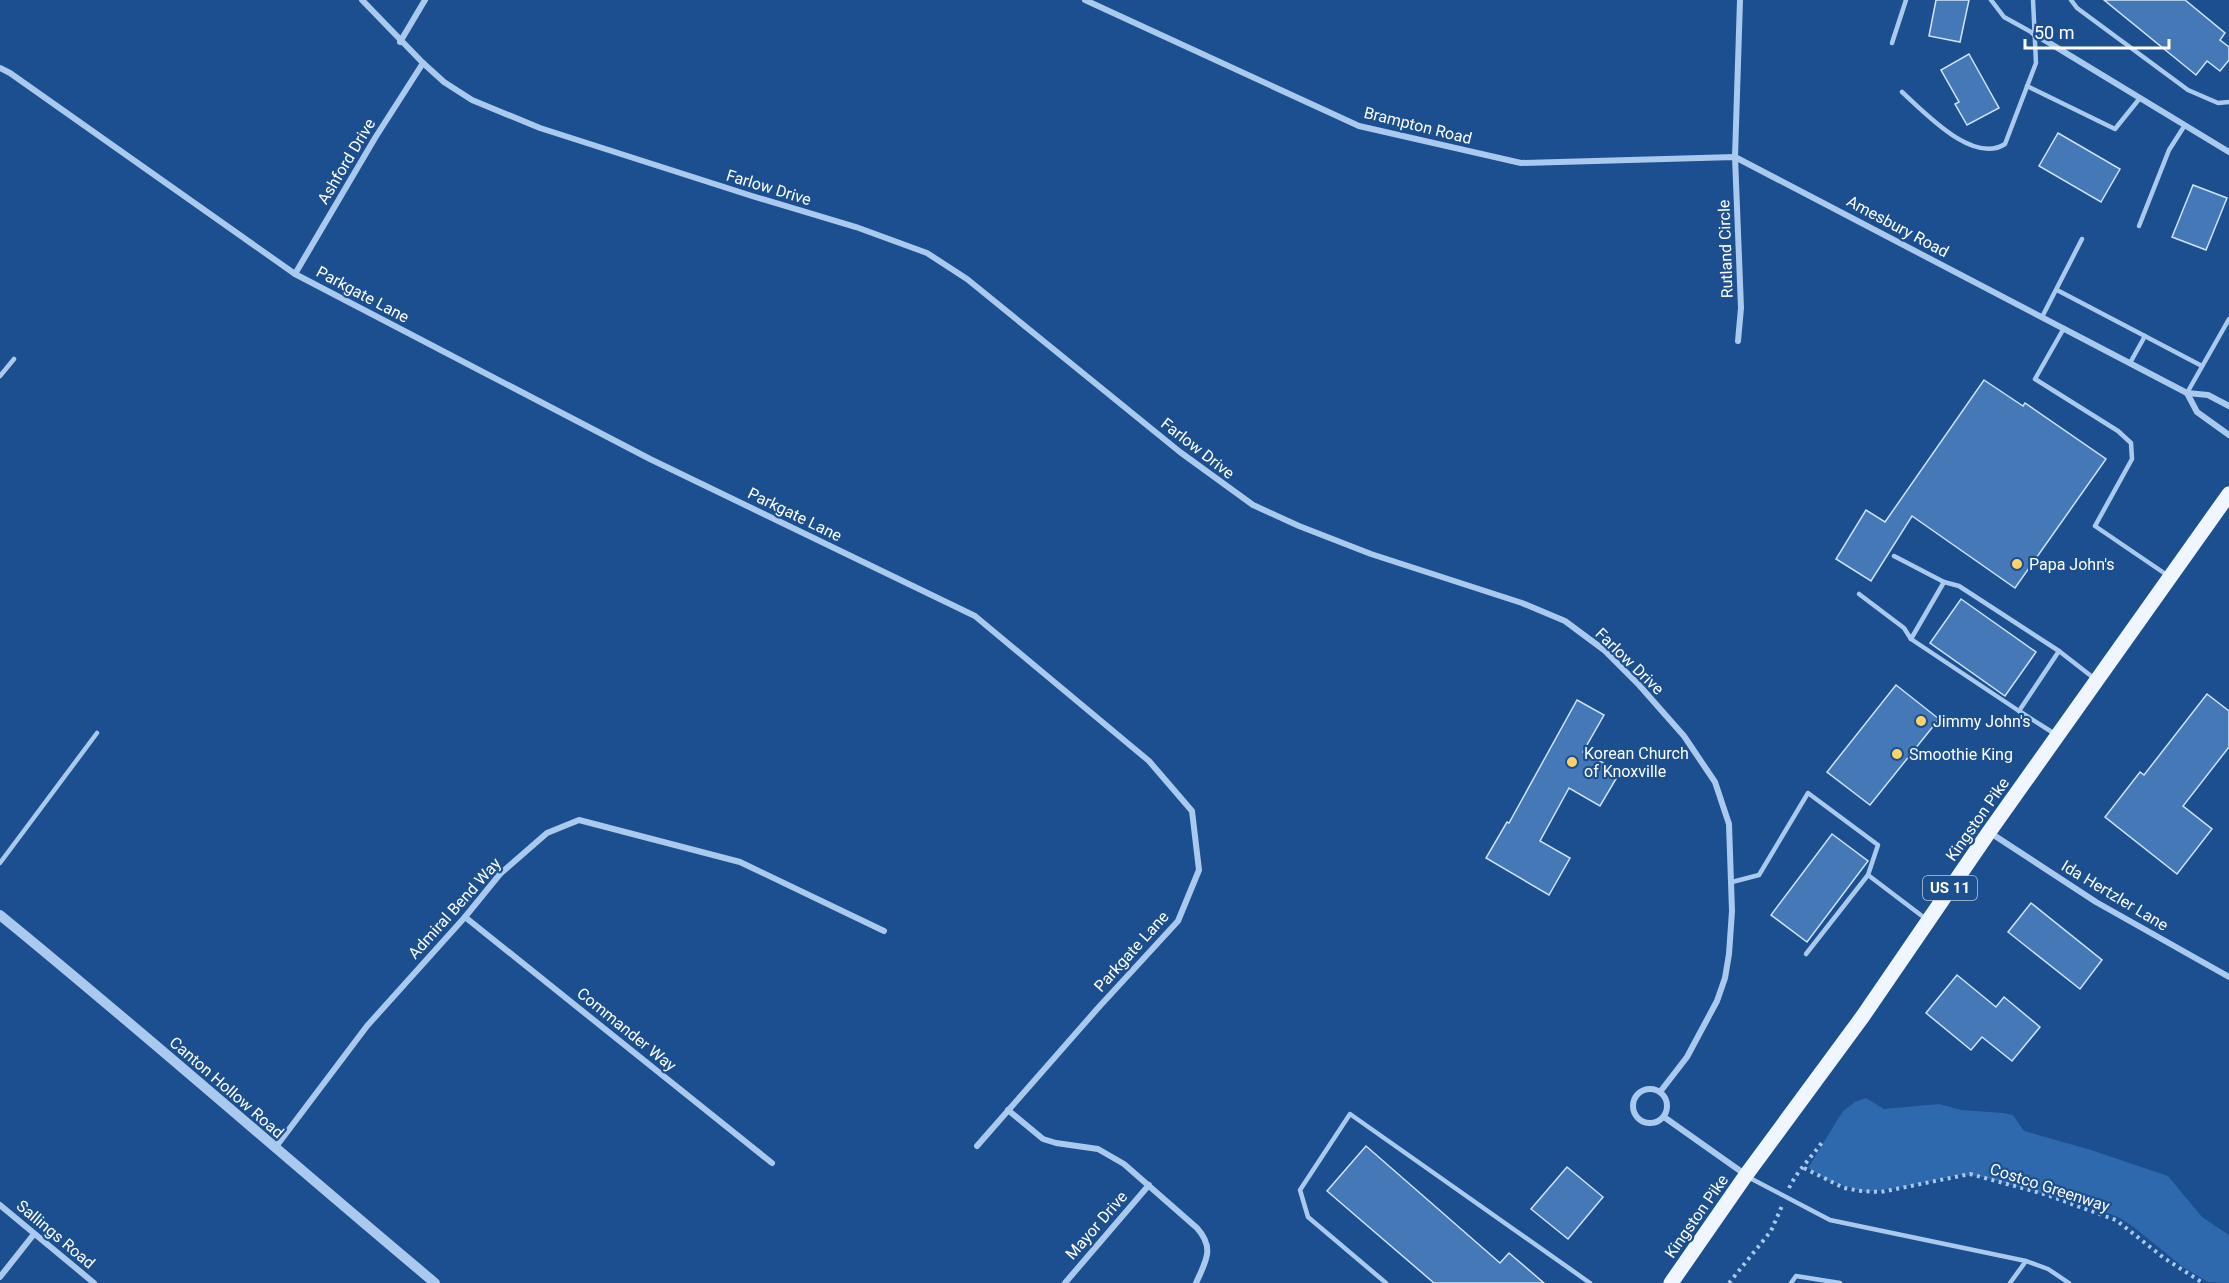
<svg xmlns="http://www.w3.org/2000/svg" width="2229" height="1283" viewBox="0 0 2229 1283" font-family="Roboto,sans-serif">
<style>
.green{fill:#2e69ad}
.building{fill:#4478b7;stroke:#cfe3fa;stroke-width:1.5}
.lines{fill:none;stroke-linecap:round;stroke-linejoin:round}
.path{stroke:#a9c9ee;stroke-width:4;stroke-dasharray:3 4.5;stroke-linecap:butt}
.service{stroke:#a9c9ee;stroke-width:4.5}
.minor{stroke:#a9c9ee;stroke-width:6}
.tertiary{stroke:#a9c9ee;stroke-width:10}
.primary{stroke:#f0f6ff;stroke-width:15}
.poi-dot{fill:#ffd166;stroke:#1b4f8f;stroke-width:2}
.labels{text-anchor:middle;stroke-width:4.5;stroke-linejoin:round;paint-order:stroke}
.shield{fill:#1b4f8f;stroke:#bbcadd;stroke-width:1.5}
.shield-label{font-size:15px;font-weight:bold;fill:#fff}
.street-label{font-size:16px;fill:#fff;stroke:#1b4f8f}
.poi-label{font-size:16px;fill:#fff;stroke:#1b4f8f;text-anchor:start}
</style>
<rect width="100%" height="100%" fill="#1b4f8f"/>
<!-- green -->
<polygon class="green" points="1866,1098 1884,1109 1939,1104 1961,1110 2003,1113 2013,1115 2024,1131 2091,1150 2168,1176 2202,1217 2229,1235 2229,1283 2208,1282 2183,1267 2131,1225 2118,1217 2094,1208 1979,1176 1959,1175 1899,1188 1864,1192 1829,1181 1808,1168 1843,1111 1855,1102"/>
<!-- building -->
<g class="building">
<polygon points="1936,0 1969,0 1960,42 1929,36"/>
<polygon points="2104,0 2185,0 2225,33 2220,40 2229,47 2229,60 2220,71 2207,61 2196,75"/>
<polygon points="1969,54 1999,108 1967,125 1955,104 1959,102 1941,70"/>
<polygon points="2058,133 2120,169 2101,202 2039,166"/>
<polygon points="2193,185 2227,198 2206,250 2172,237"/>
<polygon points="1984,380 2023,406 2025,403 2106,459 2015,588 1912,516 1871,581 1836,559 1866,510 1885,522"/>
<polygon points="1961,599 2036,652 2005,696 1930,643"/>
<polygon points="1896,685 1939,719 1870,805 1827,772"/>
<polygon points="2207,694 2229,711 2229,747 2183,806 2212,829 2177,874 2105,817 2140,772 2144,775"/>
<polygon points="1577,700 1604,715 1583,752 1620,772 1600,806 1569,788 1540,841 1570,858 1549,895 1486,858 1507,822 1509,823"/>
<polygon points="1832,834 1868,861 1807,942 1771,915"/>
<polygon points="2031,903 2102,960 2080,989 2008,932"/>
<polygon points="1957,975 1996,1007 2004,997 2040,1027 2012,1061 1982,1037 1971,1050 1926,1013"/>
<polygon points="1366,1146 1500,1263 1509,1253 1544,1283 1434,1283 1327,1191"/>
<polygon points="1567,1167 1603,1197 1568,1239 1531,1209"/>
</g>
<g class="lines">
<!-- path -->
<g class="path">
<polyline points="1804,1168 1844,1188 1861,1191 1881,1192 1970,1174 2044,1194 2116,1220 2164,1258 2203,1283"/>
<path d="M1789,1188c8,-17 22,-30 34,-47"/>
<polyline points="1729,1283 1771,1231 1782,1206"/>
</g>
<!-- service -->
<g class="service">
<polyline points="1991,0 2004,17 2033,33"/>
<polyline points="2071,0 2077,8 2188,90 2218,103 2229,102"/>
<polyline points="1892,43 1906,0"/>
<polyline points="2027,86 2115,129 2140,98"/>
<path d="M1902,92c22,20 71,73 103,52l31,-81 -3,-63"/>
<polyline points="2139,226 2169,150 2185,125"/>
<polyline points="2057,290 2202,366"/>
<polyline points="2042,317 2082,239"/>
<polyline points="2064,328 2035,379 2118,431 2131,443 2132,459 2095,526 2167,575"/>
<polyline points="2130,363 2145,336"/>
<polyline points="0,376 14,359"/>
<polyline points="2187,393 2229,319"/>
<polyline points="1894,556 1944,582 1959,586 2059,651 2095,679"/>
<polyline points="1944,582 1911,639 2019,711 2059,651"/>
<polyline points="1859,594 1904,628 1911,639"/>
<polyline points="2019,711 2055,734"/>
<polyline points="0,863 97,733"/>
<polyline points="1732,882 1759,875 1808,793 1878,845 1868,875"/>
<polyline points="1806,954 1868,875 1926,919"/>
<polyline points="1748,1177 1830,1220 2026,1261 2010,1283"/>
<polyline points="2026,1261 2048,1269 2069,1283"/>
<polyline points="1386,1283 1308,1217 1300,1190 1350,1114 1590,1283"/>
<polyline points="1791,1283 1796,1276 1840,1283"/>
</g>
<!-- minor -->
<g class="minor">
<polyline points="362,0 423,63 444,82 472,100 540,128 752,196 856,227 927,253 967,279 1180,452 1253,505 1299,526 1371,554 1522,603 1565,621 1604,650 1639,685 1684,736 1715,782 1729,824 1732,911 1729,954 1725,978 1717,1001 1687,1057 1660,1092"/>
<polyline points="1085,0 1359,126 1521,163 1735,157 2187,393 2208,395 2229,406"/>
<polyline points="2033,33 2229,152"/>
<polyline points="400,42 425,0"/>
<polyline points="0,68 10,73 295,274 650,459 975,616 1149,761 1192,811 1199,870 1178,921 1098,1008 977,1146"/>
<polyline points="295,274 375,138 423,63"/>
<polyline points="1738,341 1741,308 1735,157 1740,0"/>
<polyline points="2187,393 2197,412 2229,435"/>
<polyline points="1989,832 2096,902 2229,977"/>
<polyline points="465,917 772,1163"/>
<circle cx="1650" cy="1106" r="17"/>
<path d="M1008,1110l35,29 13,4 42,6 26,15 73,64c18,20 9,33 -1,55"/>
<polyline points="1664,1117 1746,1175"/>
<polyline points="275,1148 367,1026 465,917 500,874 547,833 579,820 740,862 884,931"/>
<polyline points="0,1205 94,1283"/>
<polyline points="0,1277 34,1234"/>
<polyline points="1065,1283 1149,1185"/>
</g>
<!-- tertiary -->
<path class="tertiary" d="M0,915c147,120 289,246 435,368"/>
<!-- primary -->
<polyline class="primary" points="1671,1283 1746,1175 1863,1016 1989,832 2229,494"/>
</g>
<!-- markers -->
<g class="poi-dot">
<circle cx="2017" cy="564" r="6"/>
<circle cx="1921" cy="721" r="6"/>
<circle cx="1897" cy="754" r="6"/>
<circle cx="1572" cy="762" r="6"/>
</g>
<g class="labels">
<!-- shield labels -->
<rect class="shield" x="1923" y="876" width="54" height="24" rx="4.5"/>
<g class="shield-label">
<text x="1950" y="893">US 11</text>
</g>
<!-- street labels -->
<g class="street-label">
<text transform="translate(1418 125) rotate(14)" y="6">Brampton Road</text>
<text transform="translate(346 161) rotate(-59)" y="6">Ashford Drive</text>
<text transform="translate(769 187) rotate(17)" y="6">Farlow Drive</text>
<text transform="translate(1898 226) rotate(28)" y="6">Amesbury Road</text>
<text transform="translate(1725 249) rotate(-92)" y="6">Rutland Circle</text>
<text transform="translate(363 294) rotate(28)" y="6">Parkgate Lane</text>
<text transform="translate(1198 448) rotate(38)" y="6">Farlow Drive</text>
<text transform="translate(795 514) rotate(26)" y="6">Parkgate Lane</text>
<text transform="translate(1630 661) rotate(44)" y="6">Farlow Drive</text>
<text transform="translate(1977 819) rotate(-55)" y="6">Kingston Pike</text>
<text transform="translate(2115 895) rotate(31)" y="6">Ida Hertzler Lane</text>
<text transform="translate(454 908) rotate(-48)" y="6">Admiral Bend Way</text>
<text transform="translate(1131 951) rotate(-48)" y="6">Parkgate Lane</text>
<text transform="translate(627 1029) rotate(39)" y="6">Commander Way</text>
<text transform="translate(227 1087) rotate(41)" y="6">Canton Hollow Road</text>
<text transform="translate(2050 1187) rotate(18)" y="6">Costco Greenway</text>
<text transform="translate(1696 1216) rotate(-55)" y="6">Kingston Pike</text>
<text transform="translate(1096 1225) rotate(-49)" y="6">Mayor Drive</text>
<text transform="translate(56 1234) rotate(40)" y="6">Sallings Road</text>
</g>
<!-- poi labels -->
<g class="poi-label">
<text x="2029" y="570">Papa John's</text>
<text x="1933" y="727">Jimmy John's</text>
<text x="1584" y="759">Korean Church<tspan x="1584" dy="18">of Knoxville</tspan></text>
<text x="1909" y="760">Smoothie King</text>
</g>
</g>
<!-- scale -->
<path d="M2025 39v9h144v-9" fill="none" stroke="#ffffff" stroke-width="3"/>
<text x="2034" y="39" font-size="18" fill="#ffffff" stroke="#1b4f8f" stroke-width="4.5" paint-order="stroke">50 m</text>
</svg>
